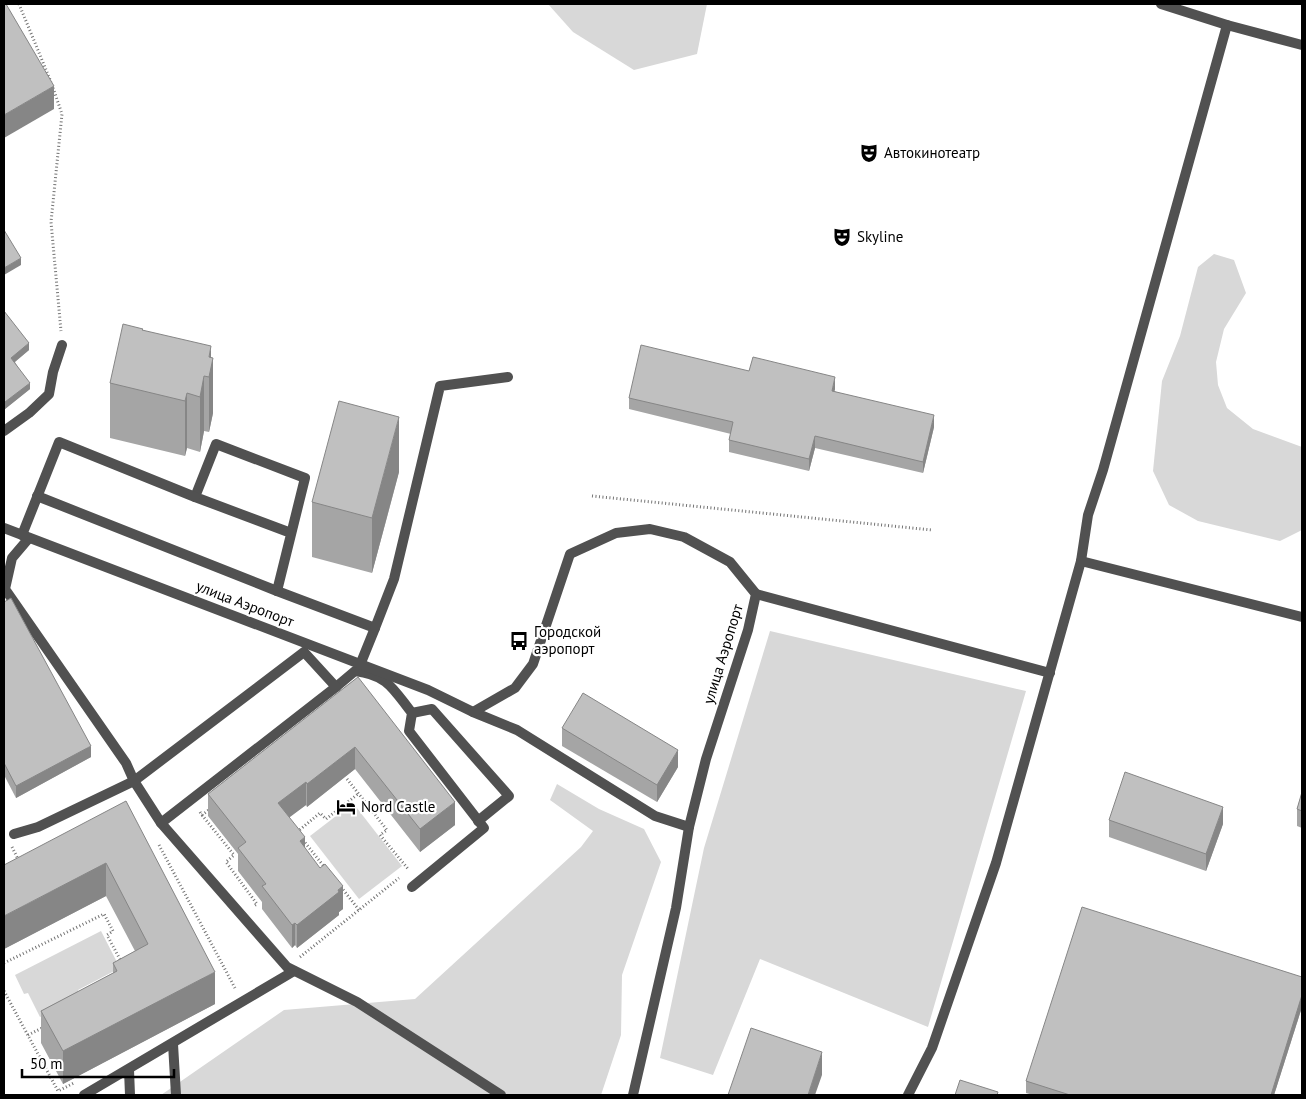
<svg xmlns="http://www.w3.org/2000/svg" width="1306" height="1099" viewBox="0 0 1306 1099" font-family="'PT Sans',sans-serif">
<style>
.green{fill:#d8d8d8}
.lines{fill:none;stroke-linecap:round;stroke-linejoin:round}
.path{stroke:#737373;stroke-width:3;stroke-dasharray:1 2.5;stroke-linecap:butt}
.lane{stroke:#515151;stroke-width:10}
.street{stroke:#515151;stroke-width:10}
.wall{fill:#a5a5a5}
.shaded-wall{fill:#868686}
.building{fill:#c0c0c0;stroke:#868686}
.labels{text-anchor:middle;stroke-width:4.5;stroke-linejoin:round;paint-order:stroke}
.poi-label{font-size:15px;fill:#000;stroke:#fff;text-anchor:start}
.street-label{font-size:15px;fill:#000;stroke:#fff}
</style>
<rect width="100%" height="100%" fill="#fff"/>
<!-- green -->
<g class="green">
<polygon points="548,4 707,4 697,54 634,70 573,32"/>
<polygon points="1214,254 1234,260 1246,293 1224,329 1216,362 1218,385 1227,408 1253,429 1302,447 1302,530 1280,541 1198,521 1169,505 1153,471 1162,381 1180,336 1198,267"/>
<polygon points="770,631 1026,691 928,1027 760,959 713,1075 660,1058 704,848"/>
<polygon points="557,784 599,809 644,829 661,862 622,975 621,1035 601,1095 161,1095 284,1010 415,999 581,847 593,831 550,800"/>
<polygon points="353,803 402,866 359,899 310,836"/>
<polygon points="101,931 120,968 78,990 81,996 40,1017 28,993 24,994 15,975"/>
</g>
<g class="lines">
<!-- path -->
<g class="path">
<polyline points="19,4 51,82"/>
<polyline points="53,88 62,114 51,222 61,331"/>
<polyline points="592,496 932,530"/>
<polyline points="347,779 387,830 380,835 409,870"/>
<polyline points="200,812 202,815 210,809"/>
<polyline points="202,815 234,855 226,862 257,904 254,906"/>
<polyline points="297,832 320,813 326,819 358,794"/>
<polyline points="303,840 326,869"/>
<polyline points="159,845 236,990"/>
<polyline points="12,847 18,859"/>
<polyline points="341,887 359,910"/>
<polyline points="300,957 399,878"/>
<polyline points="4,963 104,914 113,931 107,935 122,963"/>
<polyline points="4,991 58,1091 74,1083"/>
<polyline points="28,1035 44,1027"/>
</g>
<!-- lane -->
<g class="lane">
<polyline points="1161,4 1227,25 1302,45"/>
<polyline points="4,431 29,413 49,394 53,372 62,345"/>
<polyline points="37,496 277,591"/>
<polyline points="291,533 195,497 216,444 305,478 277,591 375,628 360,665"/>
<polyline points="22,535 59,442 195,497"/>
<polyline points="29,538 12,558 5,589 126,763 134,781 161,823 287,967 357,1002 501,1095"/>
<polyline points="1081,561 1088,515 1103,470 1227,25"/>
<polyline points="756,594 1050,673"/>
<polyline points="375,628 394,579 440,386 508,377"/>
<path d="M336,687l19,-16c33,4 38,18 57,42l-3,18 75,97 -72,59"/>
<polyline points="412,713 432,709 509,796 478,821"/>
<polyline points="14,834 38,827 134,781 304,652 336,687 161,823"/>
<polyline points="173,1044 176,1095"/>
<polyline points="129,1070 130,1095"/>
<polyline points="84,1095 294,971"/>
<polyline points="908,1095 932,1048 996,863 1081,561 1302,617"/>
</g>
<!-- street -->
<g class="street">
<polyline points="4,528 428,690 473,712 517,730 655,816 689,827"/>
<polyline points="473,712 515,688 533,664 570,554 616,533 650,529 684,537 730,562 756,594 748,630 706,759 689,827 676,908 633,1095"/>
</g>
</g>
<!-- wall -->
<g class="wall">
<polygon points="4,311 29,350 15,362 30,389 5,409 4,407"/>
<polygon points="143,330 211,357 213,413 209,432 204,431 200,452 187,448 185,456 110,438 110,383"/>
<polygon points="749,371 835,389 834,391 934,427 923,473 815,448 809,471 729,452 729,440 731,434 629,409 629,398"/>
<polygon points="399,472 372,573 312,557 312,502"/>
<polygon points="4,602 91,757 16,798 4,775"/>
<polygon points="358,677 455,825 420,852 355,769 307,807 306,805 289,817 305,848 343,909 339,912 339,915 297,948 295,945 292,948 262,909 262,902 238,871 238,854 208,816 208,794"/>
<polygon points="562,728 678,767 657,802 562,746"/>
<polygon points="1302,792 1302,828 1297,826 1297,809"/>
<polygon points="126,801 215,1004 63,1084 41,1043 41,1011 113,973 113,963 135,951 106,896 4,949"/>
<polygon points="1109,820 1223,824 1206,871 1109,837"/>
<polygon points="1302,977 1302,1007 1274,1095 1033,1095 1026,1093 1026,1081"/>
</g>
<!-- shaded-wall -->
<g class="shaded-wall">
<polygon points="54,86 54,109 4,138 4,115"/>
<polygon points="21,258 21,265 4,275 4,268"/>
<polygon points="29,343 29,350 11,365 11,358"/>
<polygon points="211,346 211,365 213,358 213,413 209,432 209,357"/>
<polygon points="204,376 204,431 200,452 200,397"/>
<polygon points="835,377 835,389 832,403 832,391"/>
<polygon points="30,383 30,389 5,409 5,402"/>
<polygon points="187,393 187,448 185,456 185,401"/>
<polygon points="934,415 934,427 923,473 923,462"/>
<polygon points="399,417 399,472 372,573 372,518"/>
<polygon points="815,436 815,448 809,471 809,459"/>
<polygon points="91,746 91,757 16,798 16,786"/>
<polygon points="355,747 355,769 307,807 307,784"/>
<polygon points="678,750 678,767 657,802 657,785"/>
<polygon points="306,782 306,805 278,826 278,803"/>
<polygon points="455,802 455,825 420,852 420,829"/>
<polygon points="1223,807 1223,824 1206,871 1206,854"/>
<polygon points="305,837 305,860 300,841"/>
<polygon points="106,863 106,896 4,949 4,916"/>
<polygon points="343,886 343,909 339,912 339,915 297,948 297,925"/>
<polygon points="295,923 295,945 292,948 292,925"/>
<polygon points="215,972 215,1004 63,1084 63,1051"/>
<polygon points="1302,995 1302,1007 1274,1095 1271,1095"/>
<polygon points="822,1052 822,1075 815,1095 808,1095"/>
</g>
<!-- building -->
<g class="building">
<polygon points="4,4 6,4 54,86 4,115"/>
<polygon points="4,230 21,258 4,268"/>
<polygon points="4,311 29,343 11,358 30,383 5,402 4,401"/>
<polygon points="123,324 143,329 142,330 211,346 209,357 213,358 209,377 204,376 200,397 187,393 185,401 110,383"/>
<polygon points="641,345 749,371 753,357 835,377 832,391 934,415 923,462 815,436 809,459 729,440 733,422 629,398"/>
<polygon points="339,401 399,417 372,518 312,502"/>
<polygon points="11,598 91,746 16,786 4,763 4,602"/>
<polygon points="358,677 455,802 420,829 355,747 307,784 306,782 278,803 305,837 300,841 320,868 325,864 343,886 338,890 339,892 297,925 295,923 292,925 262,886 266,884 238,848 246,842 208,794"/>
<polygon points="583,693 678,750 657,785 562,728"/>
<polygon points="1125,772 1223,807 1206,854 1109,820"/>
<polygon points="1302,792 1302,811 1297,809"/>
<polygon points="126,801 215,972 63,1051 41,1011 117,971 113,963 148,944 106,863 4,916 4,865"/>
<polygon points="1082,907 1302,977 1302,995 1271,1095 1070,1095 1026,1081"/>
<polygon points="751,1028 822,1052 808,1095 728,1095"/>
<polygon points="960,1080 998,1092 997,1095 955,1095"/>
</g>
<!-- icons -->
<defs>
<g id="theatre-bare" transform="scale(1.5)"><path d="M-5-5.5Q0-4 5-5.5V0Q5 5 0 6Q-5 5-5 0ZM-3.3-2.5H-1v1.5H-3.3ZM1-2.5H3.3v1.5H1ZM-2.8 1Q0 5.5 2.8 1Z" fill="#000" stroke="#fff" stroke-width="2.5" paint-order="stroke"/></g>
<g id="bus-bare" transform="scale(1.5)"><path d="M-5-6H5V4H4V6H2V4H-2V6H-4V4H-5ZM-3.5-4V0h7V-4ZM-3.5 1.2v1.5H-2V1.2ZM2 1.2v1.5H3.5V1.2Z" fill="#000" stroke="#fff" stroke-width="2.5" paint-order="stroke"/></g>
<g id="hotel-bare" transform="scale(1.5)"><path d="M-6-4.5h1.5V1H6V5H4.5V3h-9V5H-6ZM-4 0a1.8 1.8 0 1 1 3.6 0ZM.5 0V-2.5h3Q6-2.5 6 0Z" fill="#000" stroke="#fff" stroke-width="2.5" paint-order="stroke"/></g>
</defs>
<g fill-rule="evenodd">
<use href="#theatre-bare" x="869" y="153"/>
<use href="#theatre-bare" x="842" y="237"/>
<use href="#bus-bare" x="519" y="641"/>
<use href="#hotel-bare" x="346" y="807"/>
</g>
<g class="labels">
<!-- poi labels -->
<g class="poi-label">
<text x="884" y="158">Автокинотеатр</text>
<text x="857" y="242">Skyline</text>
<text x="534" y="637">Городской<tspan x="534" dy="17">аэропорт</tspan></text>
<text x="361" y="812">Nord Castle</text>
</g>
<!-- street labels -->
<g class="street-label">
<text transform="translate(245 604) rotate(21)" y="5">улица Аэропорт</text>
<text transform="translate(723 654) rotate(-73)" y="5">улица Аэропорт</text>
</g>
</g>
<!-- border -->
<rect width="1306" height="1099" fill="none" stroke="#000000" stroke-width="10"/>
<!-- scale -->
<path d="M22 1069v8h152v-8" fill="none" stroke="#000000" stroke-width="2.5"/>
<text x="30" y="1069" font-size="15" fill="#000000" stroke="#ffffff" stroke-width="4" paint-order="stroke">50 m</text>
</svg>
